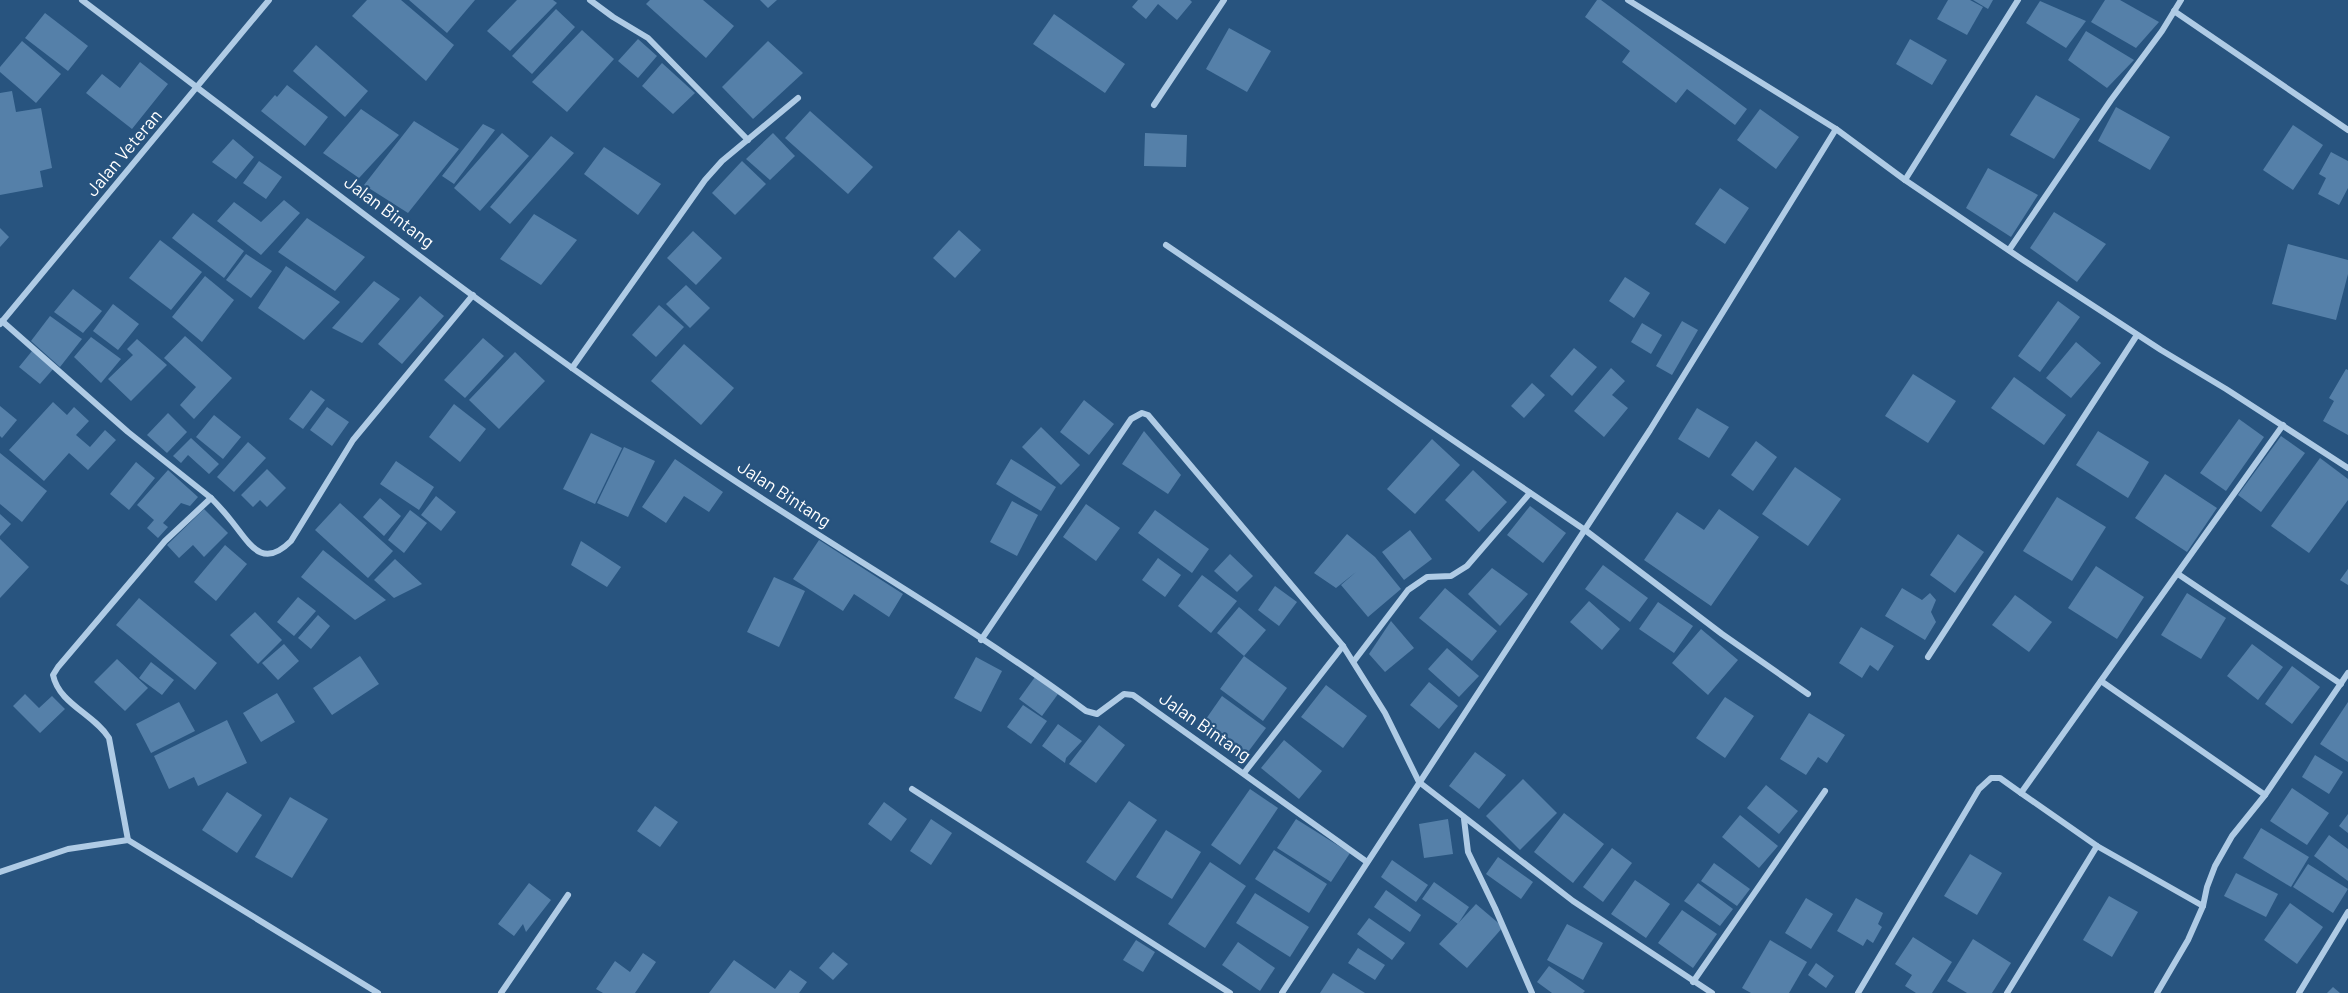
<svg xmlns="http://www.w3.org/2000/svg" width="2348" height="993" viewBox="0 0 2348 993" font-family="Barlow,sans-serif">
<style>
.building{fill:#5580a9}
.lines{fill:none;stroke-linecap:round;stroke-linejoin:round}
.street{stroke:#afcbe5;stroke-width:6}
.labels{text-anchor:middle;stroke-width:4.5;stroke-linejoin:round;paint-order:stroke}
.street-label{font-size:18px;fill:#fff;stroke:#28547f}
</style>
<rect width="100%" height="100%" fill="#28547f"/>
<!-- building -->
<g class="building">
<polygon points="367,0 401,0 454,45 426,81 352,16"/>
<polygon points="409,0 475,0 447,33"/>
<polygon points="517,0 553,0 557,3 510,51 487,31"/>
<polygon points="650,0 703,0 734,26 706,58 646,4"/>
<polygon points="760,0 777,0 768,8"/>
<polygon points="1138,0 1190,0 1192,2 1177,20 1158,4 1146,19 1132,7"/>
<polygon points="1597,0 1601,0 1747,109 1735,125 1687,89 1676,103 1622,62 1630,51 1585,17"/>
<polygon points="1948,0 1970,0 1983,7 1967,35 1937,19"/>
<polygon points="1973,0 1993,0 1988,9"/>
<polygon points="2105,0 2120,0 2159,22 2136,48 2091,22"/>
<polygon points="2040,1 2086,21 2066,48 2026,23"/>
<polygon points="556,9 575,27 532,74 512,56"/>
<polygon points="45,13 88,46 68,71 25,38"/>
<polygon points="1054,14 1125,64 1105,93 1033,44"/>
<polygon points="1229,28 1271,51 1247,92 1206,69"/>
<polygon points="582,30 614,59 567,112 532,82"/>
<polygon points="2086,31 2134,60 2107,88 2068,60"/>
<polygon points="638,39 657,56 638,78 618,61"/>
<polygon points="1910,39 1947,60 1932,85 1896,64"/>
<polygon points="22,41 61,74 36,103 0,72 0,67"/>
<polygon points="768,41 803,73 753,119 722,87"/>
<polygon points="316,45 368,91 345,117 293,71"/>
<polygon points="140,62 168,84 132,129 86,93 102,74 120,88"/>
<polygon points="662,63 695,93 673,114 642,86"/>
<polygon points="287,85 328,117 305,146 261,111 275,95 277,97"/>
<polygon points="12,91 16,112 41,108 52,168 40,171 43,187 0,195 0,93"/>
<polygon points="2036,95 2080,119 2054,159 2010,135"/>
<polygon points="2116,107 2170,137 2150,170 2098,141"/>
<polygon points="361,109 399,135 359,178 323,153"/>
<polygon points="1760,109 1799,137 1776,169 1737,140"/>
<polygon points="810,111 873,167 848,194 785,138"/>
<polygon points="414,121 459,149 408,213 364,185"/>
<polygon points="483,124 495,130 454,184 442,176"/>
<polygon points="2293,125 2323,145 2293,190 2263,170"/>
<polygon points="502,133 529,156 480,211 454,188"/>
<polygon points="773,133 795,156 770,180 746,159"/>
<polygon points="1145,133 1187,135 1186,167 1144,166"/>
<polygon points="551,136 574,153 510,224 490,207"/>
<polygon points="233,139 254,157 236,179 212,162"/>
<polygon points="604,147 661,184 638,215 584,174"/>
<polygon points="2331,152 2348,161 2348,188 2339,205 2318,194 2326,178 2319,174"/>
<polygon points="259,161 282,177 266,199 243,183"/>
<polygon points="742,161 766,184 735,215 712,193"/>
<polygon points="1988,168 2038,195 2011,237 1966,208"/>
<polygon points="1720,188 1749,208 1725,244 1695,224"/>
<polygon points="284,200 300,213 261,255 217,221 234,202 261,222"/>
<polygon points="2054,212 2106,244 2077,282 2030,248"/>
<polygon points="193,213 244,251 224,278 172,238"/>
<polygon points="534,214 577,240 541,285 500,259"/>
<polygon points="307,218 365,257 335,291 278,252"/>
<polygon points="0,228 9,237 0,247"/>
<polygon points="959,230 981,250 955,278 933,258"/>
<polygon points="693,231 722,258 696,285 667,258"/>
<polygon points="160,240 202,272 171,310 129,278"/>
<polygon points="2288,244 2348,260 2348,274 2336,320 2272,304"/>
<polygon points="246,254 272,271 251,298 226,280"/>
<polygon points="286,266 340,302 304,340 258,308"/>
<polygon points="205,276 234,300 202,342 172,317"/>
<polygon points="1625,277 1650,293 1634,318 1609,301"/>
<polygon points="374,281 400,299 362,343 332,328"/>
<polygon points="686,285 710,308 690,328 666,304"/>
<polygon points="73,289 102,311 83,333 54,312"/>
<polygon points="420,296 444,316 402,364 378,344"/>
<polygon points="2058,301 2080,317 2040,372 2018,356"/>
<polygon points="113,304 139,324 118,350 93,331"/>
<polygon points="659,305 684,327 656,357 632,335"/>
<polygon points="50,316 82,339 60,367 31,341"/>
<polygon points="1682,321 1698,330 1672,375 1656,366"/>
<polygon points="1642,323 1662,335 1651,354 1631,342"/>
<polygon points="185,336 232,378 194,419 180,405 196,387 164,358"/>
<polygon points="91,337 121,359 101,383 74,357"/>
<polygon points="483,338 504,356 465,398 444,380"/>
<polygon points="137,339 167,365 131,401 108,379 133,355 127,349"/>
<polygon points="2076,342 2101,363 2071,398 2046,378"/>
<polygon points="684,344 734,388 701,425 651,381"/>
<polygon points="1574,348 1597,367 1572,396 1550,376"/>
<polygon points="32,351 54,368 40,384 19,367"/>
<polygon points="515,352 545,381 499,429 469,400"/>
<polygon points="1611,368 1625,381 1612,395 1628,408 1604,437 1574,411"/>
<polygon points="2346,369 2348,370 2348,435 2323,421 2334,401 2329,398"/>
<polygon points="1913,374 1956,401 1928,443 1885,416"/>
<polygon points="2014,377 2066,415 2044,445 1991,408"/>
<polygon points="1532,383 1545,395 1524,418 1511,406"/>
<polygon points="311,390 325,400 303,429 289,419"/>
<polygon points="1084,400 1114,424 1089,455 1060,432"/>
<polygon points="53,402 67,415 74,407 89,421 76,435 90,447 105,430 116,440 88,470 69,453 44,481 9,450"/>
<polygon points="454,404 486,429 460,462 429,437"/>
<polygon points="0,406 17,420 2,438 0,436"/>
<polygon points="327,407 349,422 332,446 310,430"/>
<polygon points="1697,408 1729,427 1709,458 1678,439"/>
<polygon points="168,413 187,432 167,453 147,435"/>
<polygon points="214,415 241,437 223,459 196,437"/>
<polygon points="2239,419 2264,437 2226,491 2200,473"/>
<polygon points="1041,427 1080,465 1061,485 1022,447"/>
<polygon points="1144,431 1181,475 1168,494 1122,464"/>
<polygon points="2098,431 2149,462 2128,498 2076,465"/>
<polygon points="591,433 622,448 595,504 563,489"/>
<polygon points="2281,436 2305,453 2261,512 2238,495"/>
<polygon points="191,438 219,464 209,474 188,455 181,463 173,456"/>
<polygon points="1432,439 1460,465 1415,514 1387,489"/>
<polygon points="1756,441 1777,457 1753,491 1731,475"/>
<polygon points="248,442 266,458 234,492 217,477"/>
<polygon points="624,447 655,461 628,517 597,503"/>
<polygon points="0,453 47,491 22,522 0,504"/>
<polygon points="2320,458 2348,479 2348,500 2309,553 2271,526"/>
<polygon points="675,459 723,492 709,512 684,496 666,523 642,507"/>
<polygon points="1011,459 1056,487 1041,511 996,484"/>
<polygon points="396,461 434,487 419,510 380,484"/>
<polygon points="136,462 155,478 129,510 110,494"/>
<polygon points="1795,467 1841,499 1808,546 1762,514"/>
<polygon points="267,469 286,488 267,507 260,500 253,507 241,495"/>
<polygon points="168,470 198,497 190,506 181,503 163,523 168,527 158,538 147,528 154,520 137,505"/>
<polygon points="1473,470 1507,502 1479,532 1445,500"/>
<polygon points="2165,474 2217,508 2187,552 2135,518"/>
<polygon points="436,496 456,512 441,531 421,515"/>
<polygon points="2057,497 2106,527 2072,581 2023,551"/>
<polygon points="380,498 401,516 384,536 363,517"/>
<polygon points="1012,501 1038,515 1017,556 990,542"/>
<polygon points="340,503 393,551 368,578 315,530"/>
<polygon points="1086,504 1120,528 1096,561 1063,537"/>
<polygon points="1530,506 1566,533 1543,563 1507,535"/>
<polygon points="204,509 228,533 204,557 193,545 179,558 167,545"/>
<polygon points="1719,509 1759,537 1711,606 1644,560 1677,512 1704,530"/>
<polygon points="410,510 427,523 404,553 388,540"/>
<polygon points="1155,510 1209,549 1192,573 1138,533"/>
<polygon points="0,514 11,524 0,536"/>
<polygon points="1410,530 1432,559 1404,580 1382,552"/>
<polygon points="1347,534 1375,557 1401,589 1368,617 1341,585 1356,572 1336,588 1314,573"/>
<polygon points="1958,534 1984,552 1955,593 1930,575"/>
<polygon points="0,539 29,567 0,598"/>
<polygon points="819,540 903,594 889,617 854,594 843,611 793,579"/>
<polygon points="581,541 621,567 607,587 571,565"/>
<polygon points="225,545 247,564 216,601 194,582"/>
<polygon points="323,550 386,600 355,620 301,577"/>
<polygon points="1230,554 1253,576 1237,592 1214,571"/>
<polygon points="1158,558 1181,575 1165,597 1142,580"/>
<polygon points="395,559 422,584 394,598 374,580"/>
<polygon points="1603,565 1648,598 1630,622 1585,589"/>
<polygon points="2096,566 2144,597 2117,639 2068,608"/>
<polygon points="1492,568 1528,594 1500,626 1468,594"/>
<polygon points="2348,569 2348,585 2340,580"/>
<polygon points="1202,575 1237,601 1211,633 1178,606"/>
<polygon points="774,577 805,591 779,647 747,632"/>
<polygon points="1275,586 1297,602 1279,626 1258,610"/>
<polygon points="1445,588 1497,631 1472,661 1419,618"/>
<polygon points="1902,588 1922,600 1930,593 1936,600 1931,612 1936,622 1925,640 1885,616"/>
<polygon points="2187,593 2226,618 2201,659 2161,635"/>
<polygon points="2015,595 2052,622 2029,652 1992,625"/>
<polygon points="298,597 316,611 294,636 277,622"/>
<polygon points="139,598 217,663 195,690 116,625"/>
<polygon points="1589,601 1620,629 1602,650 1570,622"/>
<polygon points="1658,602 1693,626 1674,653 1639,629"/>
<polygon points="1239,607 1266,630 1244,656 1217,633"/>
<polygon points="255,612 282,640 258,664 230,635"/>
<polygon points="318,615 330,626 311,649 298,638"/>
<polygon points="1391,621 1414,648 1385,672 1369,654"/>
<polygon points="1861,627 1894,646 1878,671 1870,665 1862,678 1839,663"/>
<polygon points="1701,629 1738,660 1708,695 1672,663"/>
<polygon points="284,644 299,661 278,680 262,663"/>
<polygon points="2252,644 2283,667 2258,700 2227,676"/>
<polygon points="1447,648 1479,676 1459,697 1428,669"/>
<polygon points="360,656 379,684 332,715 313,688"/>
<polygon points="1244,656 1287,688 1263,721 1220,689"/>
<polygon points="976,657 1002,671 981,712 954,698"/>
<polygon points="117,659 148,688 125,711 94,682"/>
<polygon points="151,662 174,680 162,695 139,678"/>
<polygon points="2292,666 2320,687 2292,724 2265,704"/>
<polygon points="1035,677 1058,694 1042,716 1019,699"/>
<polygon points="1429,682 1458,706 1439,729 1410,705"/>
<polygon points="1326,685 1367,716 1343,748 1301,717"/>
<polygon points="277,693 295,722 261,742 243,713"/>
<polygon points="25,694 39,708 52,696 65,709 40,733 13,706"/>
<polygon points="1222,696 1266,728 1242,760 1199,729"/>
<polygon points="1725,697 1754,716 1725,758 1696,738"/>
<polygon points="179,702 195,731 151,753 136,724"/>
<polygon points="2348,702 2348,762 2320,744"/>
<polygon points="1023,705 1047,721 1031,744 1007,727"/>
<polygon points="1809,713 1845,735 1827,763 1818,757 1806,775 1780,759"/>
<polygon points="227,720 247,763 198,786 194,777 169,789 154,756"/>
<polygon points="1058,724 1082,741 1066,758 1065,763 1042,746"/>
<polygon points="1099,725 1125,745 1096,783 1069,764"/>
<polygon points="1284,740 1322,771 1299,799 1261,768"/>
<polygon points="1475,752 1506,775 1479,809 1449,786"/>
<polygon points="2315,755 2343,772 2329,794 2302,777"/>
<polygon points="1523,779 1557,813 1520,850 1486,816"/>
<polygon points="1766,785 1798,811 1779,834 1747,808"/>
<polygon points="2292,788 2329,813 2307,845 2270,821"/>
<polygon points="1250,789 1278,808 1240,865 1211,845"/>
<polygon points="227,792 262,815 237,853 202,830"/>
<polygon points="290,797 328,819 292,878 255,857"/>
<polygon points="1129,801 1157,820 1115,881 1086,862"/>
<polygon points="884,802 907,819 891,841 868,824"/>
<polygon points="655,806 678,822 660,847 637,831"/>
<polygon points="1564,813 1604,844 1573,883 1534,852"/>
<polygon points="2348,814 2348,833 2339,826"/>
<polygon points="1740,815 1778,846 1759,868 1722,837"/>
<polygon points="931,819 952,833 931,865 910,851"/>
<polygon points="1296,819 1350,853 1331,882 1277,848"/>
<polygon points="1448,819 1453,854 1424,858 1419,824"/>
<polygon points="2261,828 2309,857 2291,887 2243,858"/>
<polygon points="1166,830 1201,852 1172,899 1136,877"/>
<polygon points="2329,835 2348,849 2348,881 2314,856"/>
<polygon points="1612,848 1632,863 1603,902 1583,887"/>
<polygon points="1274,850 1327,884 1309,913 1255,879"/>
<polygon points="1970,854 2002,873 1977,915 1944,896"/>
<polygon points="1498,857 1533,882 1521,899 1486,874"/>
<polygon points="1392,860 1428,885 1416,902 1381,877"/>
<polygon points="1210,862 1246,886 1205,948 1168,924"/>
<polygon points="1714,863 1750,889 1737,906 1701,881"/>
<polygon points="2308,864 2348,889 2333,913 2293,887"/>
<polygon points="2236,873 2278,894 2266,917 2224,896"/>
<polygon points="1635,880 1670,904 1646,938 1611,914"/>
<polygon points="1434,882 1469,907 1458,924 1422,899"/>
<polygon points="529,883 551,900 526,932 523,924 514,936 498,924"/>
<polygon points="1698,883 1733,909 1720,926 1684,901"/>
<polygon points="1386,890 1421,915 1410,932 1374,907"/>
<polygon points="1255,893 1309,927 1290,957 1236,923"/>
<polygon points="2109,896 2138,912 2112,957 2083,940"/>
<polygon points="1806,898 1833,914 1811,949 1785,933"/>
<polygon points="1856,898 1883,913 1878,924 1882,927 1873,943 1867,939 1863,946 1837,931"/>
<polygon points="2290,903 2323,927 2297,964 2264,940"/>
<polygon points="1476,904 1503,927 1467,968 1439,944"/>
<polygon points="1682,910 1717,934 1693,968 1658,943"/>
<polygon points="1369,918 1405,943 1392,960 1357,934"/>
<polygon points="1567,924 1603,943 1583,980 1547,960"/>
<polygon points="1913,937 1952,962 1932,993 1916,993 1905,986 1912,975 1895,964"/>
<polygon points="1973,939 2011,963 1992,993 1967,993 1947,981"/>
<polygon points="1136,940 1155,952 1143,972 1123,960"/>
<polygon points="1770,940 1807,962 1789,993 1751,993 1742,988"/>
<polygon points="1238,942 1275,968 1260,991 1222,965"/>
<polygon points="1358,948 1385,965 1375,980 1348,963"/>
<polygon points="833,952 848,964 833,980 819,968"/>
<polygon points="643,953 656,962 635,993 603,993 596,989 615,961 630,972"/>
<polygon points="734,960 775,989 790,970 807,982 799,993 709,993"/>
<polygon points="1816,963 1834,976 1826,988 1808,975"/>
<polygon points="1549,966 1585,991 1583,993 1552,993 1537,982"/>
<polygon points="1333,973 1365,993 1320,993"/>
<polygon points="2333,987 2340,993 2327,993"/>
</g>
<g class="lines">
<!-- street -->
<g class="street">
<path d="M82,0c196,148 389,300 591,439 135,95 281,174 413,272l11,3 27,-20 9,1 234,167"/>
<polyline points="590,0 613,17 648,38 748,140"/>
<polyline points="1628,0 1836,129 1905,180 2023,260 2161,350 2226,389 2348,468"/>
<polyline points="2174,11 2348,130"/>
<polyline points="1154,105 1224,0"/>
<polyline points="1905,180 2018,0"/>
<polyline points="1166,245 1585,530 1722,634 1808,694"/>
<polyline points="2009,250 2111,100 2162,31 2181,0"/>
<polyline points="2,321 128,432 211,498"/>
<polyline points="0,324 269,0"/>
<polyline points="572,368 705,180 722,161 798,98"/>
<polyline points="2178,574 2341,684"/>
<polyline points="981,640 1131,419 1142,413 1148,415 1343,646 1385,713 1419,782 1573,901 1712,993"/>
<polyline points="1928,657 2137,335"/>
<polyline points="1354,661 1408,590 1427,577 1451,576 1467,566 1530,493"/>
<polyline points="2101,681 2265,795"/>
<polyline points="1244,773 1343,646"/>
<polyline points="912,789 1230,993"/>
<polyline points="2021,793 2097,846 2203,906"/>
<polyline points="1464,819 1468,852 1495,908 1532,993"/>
<path d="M128,840l-19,-102c-15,-24 -50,-34 -56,-63l5,-8 107,-126 46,-43c8,8 15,16 22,25 18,23 30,46 58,18l62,-101 120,-145"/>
<polyline points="0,872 68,849 128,840 378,993"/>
<polyline points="1693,982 1825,791"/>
<polyline points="501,993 568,895"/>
<polyline points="1282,993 1650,430 1836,129"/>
<polyline points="1858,993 1979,789 1991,778 2000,778 2021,793 2283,425"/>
<polyline points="2007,993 2097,846"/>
<polyline points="2157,993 2188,940 2203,906 2207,887 2215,866 2232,836 2265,795 2348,673"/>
<polyline points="2299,993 2348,912"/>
</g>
</g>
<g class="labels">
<!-- street labels -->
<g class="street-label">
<text transform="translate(124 153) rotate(-50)" y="6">Jalan Veteran</text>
<text transform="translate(389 212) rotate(37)" y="6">Jalan Bintang</text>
<text transform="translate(784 494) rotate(33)" y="6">Jalan Bintang</text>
<text transform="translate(1205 727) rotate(35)" y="6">Jalan Bintang</text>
</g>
</g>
</svg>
